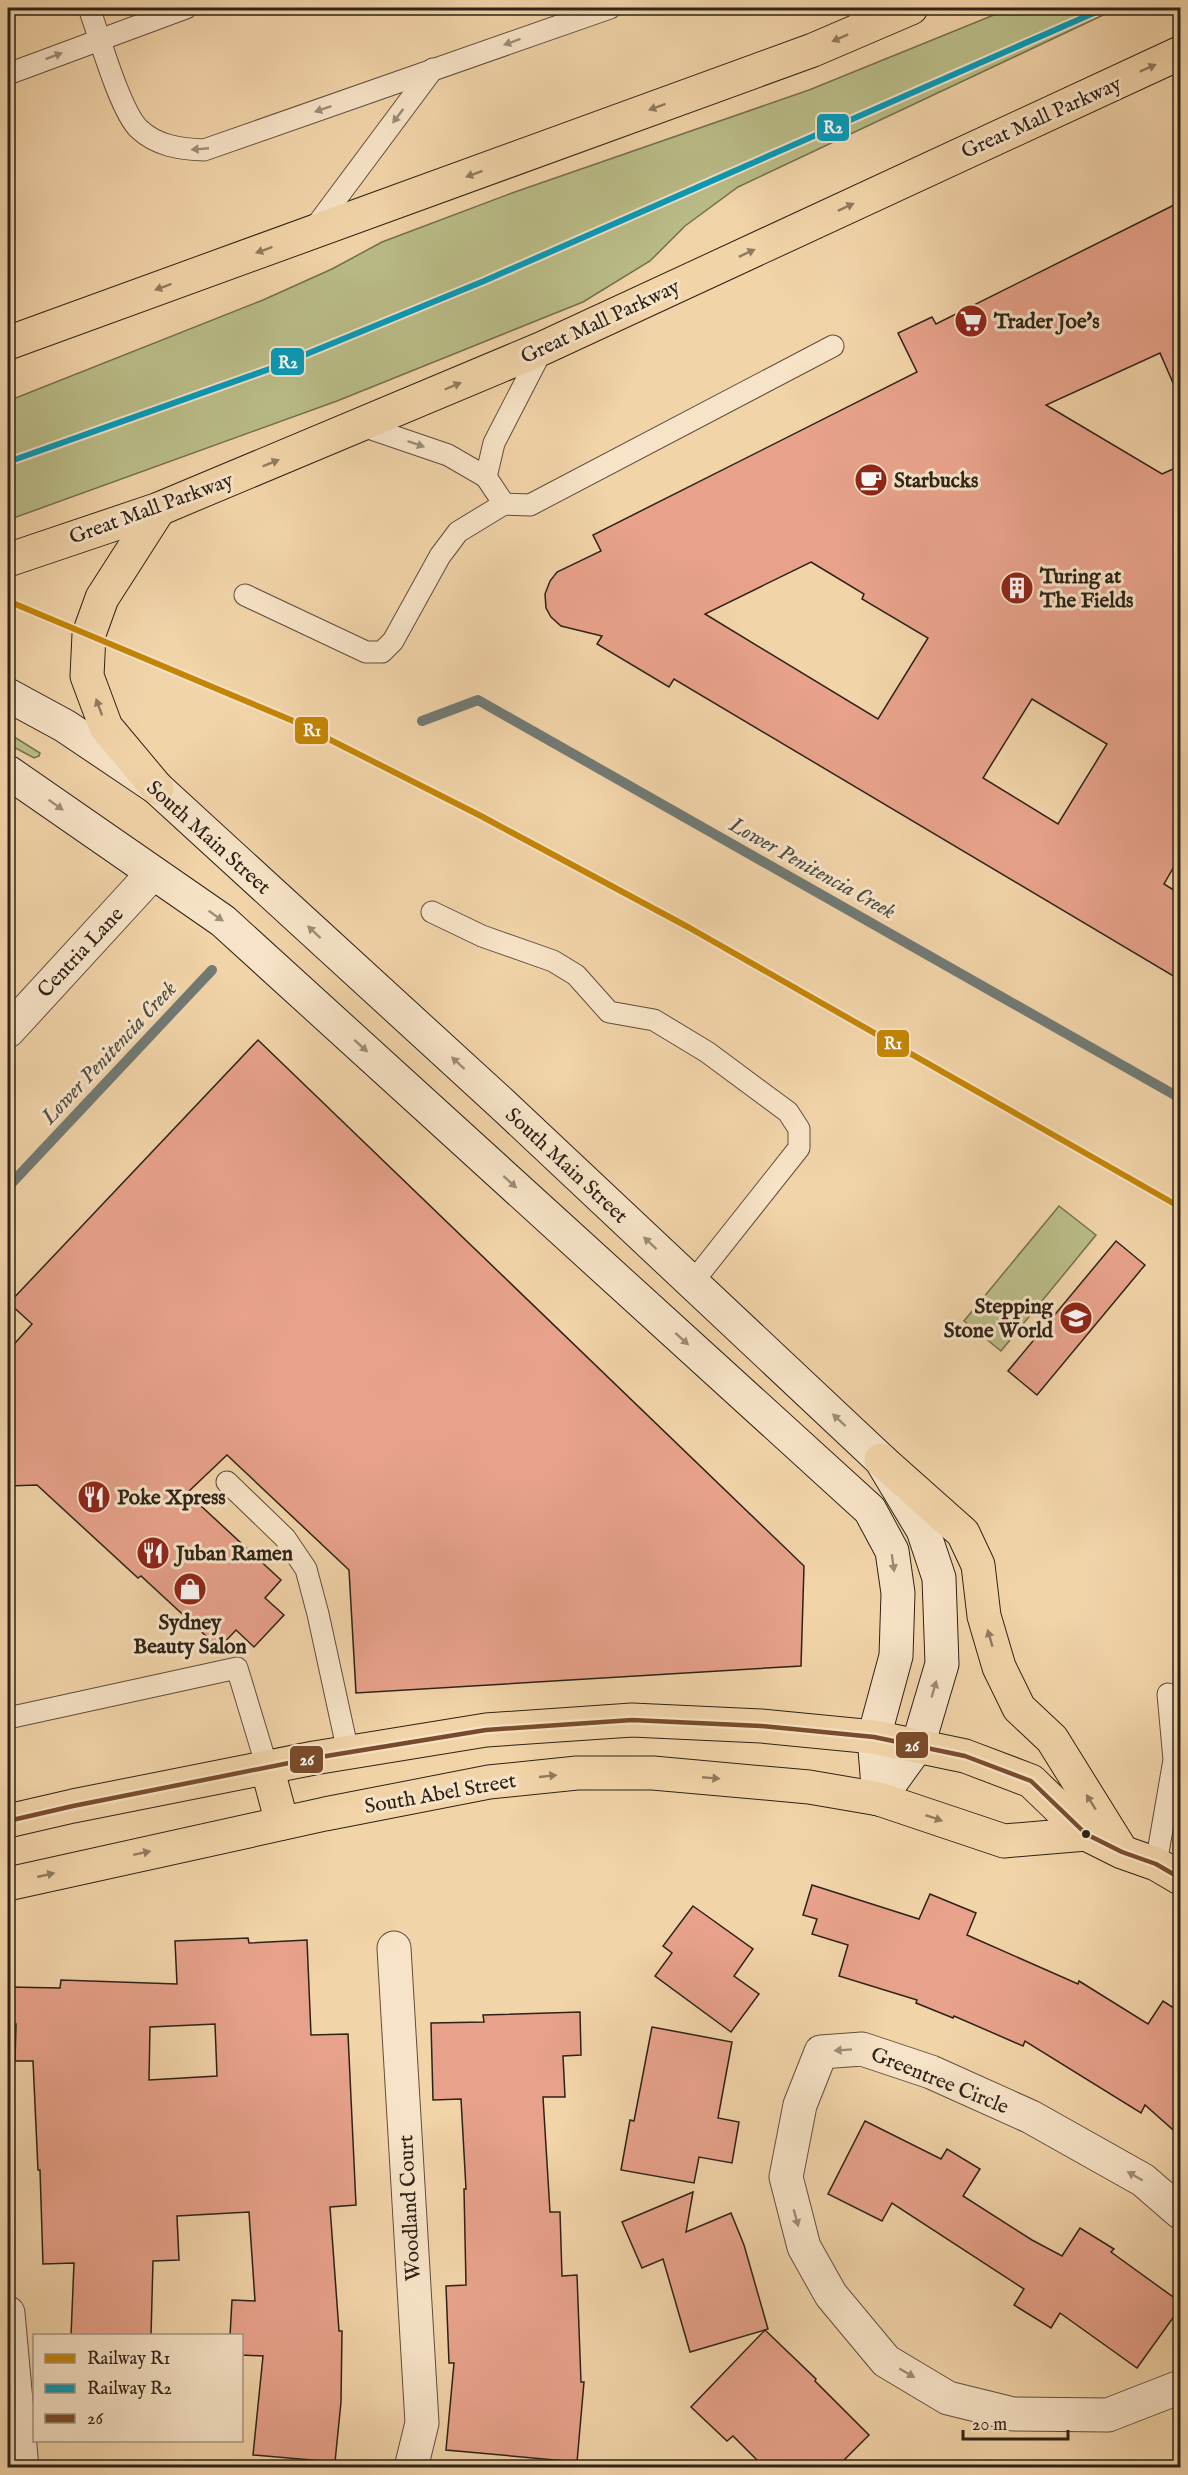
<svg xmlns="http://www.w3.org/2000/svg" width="1188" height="2475" viewBox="0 0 1188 2475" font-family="'IM FELL English',serif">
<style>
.green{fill:#babd88;stroke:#747050;stroke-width:1.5}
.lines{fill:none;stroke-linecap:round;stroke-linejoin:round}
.stream{stroke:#717a75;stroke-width:10}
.building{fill:#e8a28b;stroke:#2d2218;stroke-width:1.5;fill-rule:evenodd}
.service-casing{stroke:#5e4e3c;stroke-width:23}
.minor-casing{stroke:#5e4e3c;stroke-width:35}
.secondary-casing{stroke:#2d2218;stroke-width:35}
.primary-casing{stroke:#2d2218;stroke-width:35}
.service{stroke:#f7e3c7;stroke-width:21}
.minor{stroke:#f7e3c7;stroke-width:33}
.secondary{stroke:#f7e3c7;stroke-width:33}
.primary{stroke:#f2d4a9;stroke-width:33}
.rail-casing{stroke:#2d2218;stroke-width:7}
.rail{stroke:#f7e3c7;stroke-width:4.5;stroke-dasharray:14;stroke-linecap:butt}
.bus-1-casing{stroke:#f7e3c7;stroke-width:9}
.bus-1{stroke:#7a4b2a;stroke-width:4.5}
.rail-1-casing{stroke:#f7e3c7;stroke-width:10}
.rail-2-casing{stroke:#f7e3c7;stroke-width:10}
.rail-1{stroke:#c48506;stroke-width:6}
.rail-2{stroke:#049cbc;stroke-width:6}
.oneway{fill:#907b60}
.oneway2{fill:#9c8c78}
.bus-dot{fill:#2d2218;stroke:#f7e3c7;stroke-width:2}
.labels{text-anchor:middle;stroke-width:6;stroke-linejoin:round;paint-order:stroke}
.street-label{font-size:21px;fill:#2d2218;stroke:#f7e3c7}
.poi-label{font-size:21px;font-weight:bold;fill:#2d2218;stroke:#f7e3c7;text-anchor:start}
.water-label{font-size:22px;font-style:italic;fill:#4f4e46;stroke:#f7e3c7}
.line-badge{stroke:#f7e3c7;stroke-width:2}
.badge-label{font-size:16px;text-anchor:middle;font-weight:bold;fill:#fff}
</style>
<rect width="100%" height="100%" fill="#f2d4a9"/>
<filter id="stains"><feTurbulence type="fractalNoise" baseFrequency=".00333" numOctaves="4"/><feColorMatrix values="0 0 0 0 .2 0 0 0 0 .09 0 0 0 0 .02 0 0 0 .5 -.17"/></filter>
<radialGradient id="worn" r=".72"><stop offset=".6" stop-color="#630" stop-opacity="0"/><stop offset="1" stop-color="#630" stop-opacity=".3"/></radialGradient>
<!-- green -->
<g class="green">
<polygon points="1011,8 1118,8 738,187 685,226 650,261 583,302 337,401 8,520 8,401 263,300 332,269 382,242 512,193 809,90"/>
<polygon points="8,733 40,753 39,756 34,758 8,744"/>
<polygon points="1059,1206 1096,1235 1001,1351 964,1321"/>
</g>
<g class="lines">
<!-- stream -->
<g class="stream">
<polyline points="422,721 478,700 1180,1098"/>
<polyline points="8,1187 212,970"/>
</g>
</g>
<!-- building -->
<g class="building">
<path d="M1180,202v197l-20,-46 -114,52 116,69 18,-8v390l-16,28 16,10v86l-506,-301 -5,8 -72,-43 5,-8 -41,-10 -10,-9 -5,-9 -1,-14 5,-13 7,-9 44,-21 -8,-16 324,-163 -19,-39 34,-16 4,7zM811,562l53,32 -2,5 66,39 -50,81 -173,-105zM1032,699l75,45 -49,80 -75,-46z"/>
<polygon points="258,1040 804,1566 801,1666 356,1693 349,1570 227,1455 187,1493 281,1580 265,1598 284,1615 254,1647 236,1630 219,1648 141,1576 138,1578 37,1485 8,1486 8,1351 32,1324 9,1303"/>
<polygon points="1116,1241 1145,1265 1037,1395 1008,1371"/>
<polygon points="812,1885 919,1919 930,1894 976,1913 967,1935 1078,1984 1079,1981 1148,2024 1163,2001 1180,2012 1180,2136 1145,2105 1141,2113 1025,2041 1023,2046 954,2016 953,2018 916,2003 917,2000 839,1976 848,1945 812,1934 817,1919 803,1915"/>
<polygon points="693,1906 753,1949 734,1976 759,1994 731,2032 655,1976 672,1953 663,1946"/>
<path d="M248,1938l1,5 58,-3 4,95 37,-1 8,171 -26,2 9,124h3l-1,71 -6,60 -82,-7 10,-99 -21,-1v-19h-12l2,-36 23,1 -6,-89 -72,4 2,44 -26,1 -2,75h-80l3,-73 -31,1 -3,-94h-2l-5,-109h-18l1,-37h-8v-37l52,1 1,-8 116,4 -2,-43zM215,2024l2,52 -68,4 1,-53z"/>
<polygon points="580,2012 581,2055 563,2056 565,2097 543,2097 550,2212 560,2212 562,2276 577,2275 581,2382 584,2382 577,2462 446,2450 454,2363 449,2363 446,2286 466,2285 464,2189 466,2189 461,2099 433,2100 431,2023 484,2022 483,2015"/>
<polygon points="652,2027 732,2042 718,2118 739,2122 732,2163 699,2157 694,2183 621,2170 630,2120 634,2121"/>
<polygon points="865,2121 941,2159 947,2149 980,2169 963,2196 1032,2240 1062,2256 1080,2228 1114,2249 1111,2252 1180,2302 1180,2308 1137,2368 1060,2313 1051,2328 1014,2305 1024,2289 892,2203 882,2221 828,2194"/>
<polygon points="693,2192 686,2232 731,2213 744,2245 768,2329 690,2352 663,2259 642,2268 622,2222"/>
<polygon points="765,2330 816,2379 815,2381 869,2435 836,2468 765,2468 733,2436 727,2441 691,2407"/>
</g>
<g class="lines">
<!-- service casing -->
<g class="service-casing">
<g id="service">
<path d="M89,8c10,27 31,103 50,121 18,17 41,20 65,21l406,-142"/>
<polyline points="856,8 893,15"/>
<polyline points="8,74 186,8"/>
<polyline points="313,230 433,69"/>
<polyline points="360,425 448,455 486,477 494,443 543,348"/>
<polyline points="504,504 530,505 833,346"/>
<polyline points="245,595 366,652 382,652 393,641 440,556 458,532 504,504 486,477"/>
<polyline points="432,912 482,936 553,961 576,975 609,1012 654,1020 707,1052 788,1112 799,1129 799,1148 692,1283"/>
<polyline points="227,1482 285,1538 306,1569 318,1614 348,1752"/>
<polyline points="8,1718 237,1668 267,1767"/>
<polyline points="1156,1864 1174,1760 1168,1694"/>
</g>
</g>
<!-- minor casing -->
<g class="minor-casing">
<g id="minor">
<polyline points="8,1031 153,873"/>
<polyline points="394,1948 422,2423 411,2468"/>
<polyline points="1180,2212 1143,2180 1031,2117 931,2072 862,2049 821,2052 800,2105 786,2177 804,2247 831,2295 886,2361 948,2398 1013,2414 1108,2415 1180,2387"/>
<polyline points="8,2313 22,2468"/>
</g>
</g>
<!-- secondary casing -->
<g class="secondary-casing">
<g id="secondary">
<polyline points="8,695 65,726 157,788 501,1103 881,1460 923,1530 939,1578 942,1664 918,1745 879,1799"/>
<polyline points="8,772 223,921 870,1510 892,1551 898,1593 896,1656 874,1737 879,1799"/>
</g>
</g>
<!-- primary casing -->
<g class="primary-casing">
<g id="primary">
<polyline points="8,343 813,50 911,8"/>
<polyline points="8,560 159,509 543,348 1180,53"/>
<polyline points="157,788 106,727 87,676 89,634 102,598 159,509"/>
<polyline points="881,1460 963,1533 978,1565 984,1616 999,1667 1019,1708 1052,1739 1121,1850"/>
<polyline points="267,1767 282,1823"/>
<polyline points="8,1821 73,1806 314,1758 486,1730 632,1720 761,1726 874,1737 965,1756 1031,1781 1086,1834 1122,1852 1156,1864 1180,1878"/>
<polyline points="8,1884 325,1814 489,1782 577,1773 653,1773 809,1787 879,1799 1004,1841 1086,1834"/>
</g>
</g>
<!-- service -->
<use href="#service" class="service"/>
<!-- minor -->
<use href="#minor" class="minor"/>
<!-- secondary -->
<use href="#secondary" class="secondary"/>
<!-- primary -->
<use href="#primary" class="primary"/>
<!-- rail casing -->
<g class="rail-casing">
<polyline id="rail" points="8,601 291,720 481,816 688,927 1180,1207"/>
</g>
<!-- rail -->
<use href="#rail" class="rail"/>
<!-- bus-1 casing -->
<g class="bus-1-casing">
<polyline id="bus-1" points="8,1821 73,1806 314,1758 486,1730 632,1720 761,1726 874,1737 965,1756 1031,1781 1086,1834 1122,1852 1156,1864 1180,1878"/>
</g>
<!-- bus-1 -->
<use href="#bus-1" class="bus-1"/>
<!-- rail-1 casing -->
<g class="rail-1-casing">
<polyline id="rail-1" points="8,601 291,720 481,816 688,927 1180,1207"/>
</g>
<!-- rail-2 casing -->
<g class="rail-2-casing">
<polyline id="rail-2" points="8,462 275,367 484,281 1105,8"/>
</g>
<!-- rail-1 -->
<use href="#rail-1" class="rail-1"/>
<!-- rail-2 -->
<use href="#rail-2" class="rail-2"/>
</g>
<!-- one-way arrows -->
<defs><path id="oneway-solid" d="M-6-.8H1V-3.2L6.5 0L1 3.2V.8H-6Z" transform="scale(1.5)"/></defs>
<g class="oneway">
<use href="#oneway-solid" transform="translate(840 38) rotate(156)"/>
<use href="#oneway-solid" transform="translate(1148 68) rotate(-24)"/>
<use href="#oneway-solid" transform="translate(657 107) rotate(160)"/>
<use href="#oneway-solid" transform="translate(474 174) rotate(160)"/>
<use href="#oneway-solid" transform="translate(846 207) rotate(-25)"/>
<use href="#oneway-solid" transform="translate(264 250) rotate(160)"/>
<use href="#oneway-solid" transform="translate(747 253) rotate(-25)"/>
<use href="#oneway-solid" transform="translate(163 287) rotate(160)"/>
<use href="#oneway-solid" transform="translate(453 386) rotate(-23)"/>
<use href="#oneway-solid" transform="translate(271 463) rotate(-22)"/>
<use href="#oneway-solid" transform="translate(99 707) rotate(-110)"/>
<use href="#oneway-solid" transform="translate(990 1638) rotate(-106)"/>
<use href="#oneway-solid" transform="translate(548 1776) rotate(-6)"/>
<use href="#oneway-solid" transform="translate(711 1778) rotate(5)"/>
<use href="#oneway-solid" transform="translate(1091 1802) rotate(-122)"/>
<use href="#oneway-solid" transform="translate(934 1818) rotate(19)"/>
<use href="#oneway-solid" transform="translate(142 1853) rotate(-12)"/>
<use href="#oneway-solid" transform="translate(46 1875) rotate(-13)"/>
</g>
<g class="oneway2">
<use href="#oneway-solid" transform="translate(512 42) rotate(160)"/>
<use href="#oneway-solid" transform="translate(54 56) rotate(-21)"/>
<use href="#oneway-solid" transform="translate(323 109) rotate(161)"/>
<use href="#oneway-solid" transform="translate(398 116) rotate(127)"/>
<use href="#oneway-solid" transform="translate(200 149) rotate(175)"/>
<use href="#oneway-solid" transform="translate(416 444) rotate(19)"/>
<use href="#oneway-solid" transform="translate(56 805) rotate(35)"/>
<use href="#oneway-solid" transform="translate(216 916) rotate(35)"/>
<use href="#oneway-solid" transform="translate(314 932) rotate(-137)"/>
<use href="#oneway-solid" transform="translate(361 1046) rotate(42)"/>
<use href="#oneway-solid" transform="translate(458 1063) rotate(-137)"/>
<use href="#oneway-solid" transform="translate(510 1182) rotate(42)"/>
<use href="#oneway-solid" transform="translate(650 1243) rotate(-137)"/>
<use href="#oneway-solid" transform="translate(682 1339) rotate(42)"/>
<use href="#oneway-solid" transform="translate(839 1420) rotate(-137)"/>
<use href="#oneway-solid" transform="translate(893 1563) rotate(82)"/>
<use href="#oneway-solid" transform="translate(934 1689) rotate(-74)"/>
<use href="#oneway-solid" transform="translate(843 2050) rotate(176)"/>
<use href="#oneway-solid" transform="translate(1135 2176) rotate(-150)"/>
<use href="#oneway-solid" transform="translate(796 2218) rotate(75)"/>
<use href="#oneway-solid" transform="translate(907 2373) rotate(30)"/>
</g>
<!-- icons -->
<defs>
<g id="supermarket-disc" transform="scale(1.725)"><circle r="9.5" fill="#8f2418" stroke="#f7e3c7"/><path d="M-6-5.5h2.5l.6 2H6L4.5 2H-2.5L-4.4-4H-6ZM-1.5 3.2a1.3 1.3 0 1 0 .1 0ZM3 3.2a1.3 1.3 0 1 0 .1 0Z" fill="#fff"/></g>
<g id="cafe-disc" transform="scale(1.725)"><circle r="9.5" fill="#8f2418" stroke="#f7e3c7"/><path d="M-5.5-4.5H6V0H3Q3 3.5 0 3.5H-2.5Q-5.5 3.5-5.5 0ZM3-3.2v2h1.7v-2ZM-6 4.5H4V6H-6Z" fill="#fff"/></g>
<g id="building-disc" transform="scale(1.725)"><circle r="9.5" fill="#8f2418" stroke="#f7e3c7"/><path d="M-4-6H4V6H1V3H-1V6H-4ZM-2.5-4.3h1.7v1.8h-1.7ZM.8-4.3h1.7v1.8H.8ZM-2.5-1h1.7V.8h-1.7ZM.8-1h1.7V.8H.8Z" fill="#fff"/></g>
<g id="school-disc" transform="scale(1.725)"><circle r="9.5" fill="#8f2418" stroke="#f7e3c7"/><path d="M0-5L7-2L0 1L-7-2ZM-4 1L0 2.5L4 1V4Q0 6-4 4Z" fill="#fff"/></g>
<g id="restaurant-disc" transform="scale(1.725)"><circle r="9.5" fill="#8f2418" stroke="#f7e3c7"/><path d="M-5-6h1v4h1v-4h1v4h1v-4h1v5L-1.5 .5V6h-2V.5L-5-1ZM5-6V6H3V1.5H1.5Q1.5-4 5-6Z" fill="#fff"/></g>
<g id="shop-disc" transform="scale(1.725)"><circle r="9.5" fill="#8f2418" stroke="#f7e3c7"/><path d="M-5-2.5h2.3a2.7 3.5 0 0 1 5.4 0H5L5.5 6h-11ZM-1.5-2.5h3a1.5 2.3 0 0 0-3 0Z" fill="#fff"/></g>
</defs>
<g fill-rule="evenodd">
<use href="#supermarket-disc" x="971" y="321"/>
<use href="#cafe-disc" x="871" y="480"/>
<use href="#building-disc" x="1017" y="588"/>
<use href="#school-disc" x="1076" y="1318"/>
<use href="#restaurant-disc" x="94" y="1497"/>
<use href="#restaurant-disc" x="153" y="1553"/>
<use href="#shop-disc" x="190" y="1589"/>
</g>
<!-- markers -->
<circle class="bus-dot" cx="1086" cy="1834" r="5"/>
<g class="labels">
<!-- street labels -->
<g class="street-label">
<text transform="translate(1041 117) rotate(-24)" y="7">Great Mall Parkway</text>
<text transform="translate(600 321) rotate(-25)" y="7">Great Mall Parkway</text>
<text transform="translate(151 508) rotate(-20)" y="7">Great Mall Parkway</text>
<text transform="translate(209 837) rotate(42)" y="7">South Main Street</text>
<text transform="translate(80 952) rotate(-47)" y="7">Centria Lane</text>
<text transform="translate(567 1165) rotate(43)" y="7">South Main Street</text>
<text transform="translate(440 1793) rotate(-10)" y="7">South Abel Street</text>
<text transform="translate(940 2080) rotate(22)" y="7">Greentree Circle</text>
<text transform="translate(409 2208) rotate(-93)" y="7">Woodland Court</text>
</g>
<!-- poi labels -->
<g class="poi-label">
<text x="994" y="328">Trader Joe's</text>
<text x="894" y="487">Starbucks</text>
<text x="1040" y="583">Turing at<tspan x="1040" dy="24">The Fields</tspan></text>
<text x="1053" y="1313" text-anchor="end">Stepping<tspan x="1053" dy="24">Stone World</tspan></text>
<text x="117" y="1504">Poke Xpress</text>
<text x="176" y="1560">Juban Ramen</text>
<text x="190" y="1629" text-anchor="middle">Sydney<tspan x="190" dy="24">Beauty Salon</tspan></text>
</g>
<!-- water labels -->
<g class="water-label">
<text transform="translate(813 867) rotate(29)" y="8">Lower Penitencia Creek</text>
<text transform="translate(108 1052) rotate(-47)" y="8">Lower Penitencia Creek</text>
</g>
</g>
<g class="line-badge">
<rect x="816" y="113" width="34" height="29" rx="6" fill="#049cbc"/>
<rect x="270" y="347" width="35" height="29" rx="6" fill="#049cbc"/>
<rect x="294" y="716" width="35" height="29" rx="6" fill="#c48506"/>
<rect x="876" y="1029" width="34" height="29" rx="6" fill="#c48506"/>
<rect x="895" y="1731" width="34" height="28" rx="6" fill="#7a4b2a"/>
<rect x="289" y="1745" width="35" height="29" rx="6" fill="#7a4b2a"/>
</g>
<g class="badge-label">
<text x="833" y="133">R2</text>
<text x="288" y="368">R2</text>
<text x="312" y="736">R1</text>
<text x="893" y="1049">R1</text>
<text x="912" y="1751">26</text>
<text x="307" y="1765">26</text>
</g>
<!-- margin -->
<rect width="1188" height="2475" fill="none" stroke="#f2d4a9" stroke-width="30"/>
<rect x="9" y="9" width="1170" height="2457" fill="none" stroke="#2d2218" stroke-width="3"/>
<rect x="15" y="15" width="1158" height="2445" fill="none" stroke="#2d2218" stroke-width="1.5"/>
<!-- legend -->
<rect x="33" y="2334" width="210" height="108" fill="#f7e3c7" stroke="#a69681" stroke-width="1.5"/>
<rect x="45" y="2354" width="30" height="9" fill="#c48506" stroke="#a69681" stroke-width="1.5"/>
<text x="87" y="2364" font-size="18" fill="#2d2218">Railway R1</text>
<rect x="45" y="2384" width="30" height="9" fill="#049cbc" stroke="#a69681" stroke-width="1.5"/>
<text x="87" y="2394" font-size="18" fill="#2d2218">Railway R2</text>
<rect x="45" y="2414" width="30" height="9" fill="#7a4b2a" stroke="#a69681" stroke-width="1.5"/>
<text x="87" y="2424" font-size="18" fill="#2d2218">26</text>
<!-- scale -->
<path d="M963 2430v9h105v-9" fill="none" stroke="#2d2218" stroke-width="3"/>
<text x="972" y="2430" font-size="18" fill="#2d2218" stroke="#f7e3c7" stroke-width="4.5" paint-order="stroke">20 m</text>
<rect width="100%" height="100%" filter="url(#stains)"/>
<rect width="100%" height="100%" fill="url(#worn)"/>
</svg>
